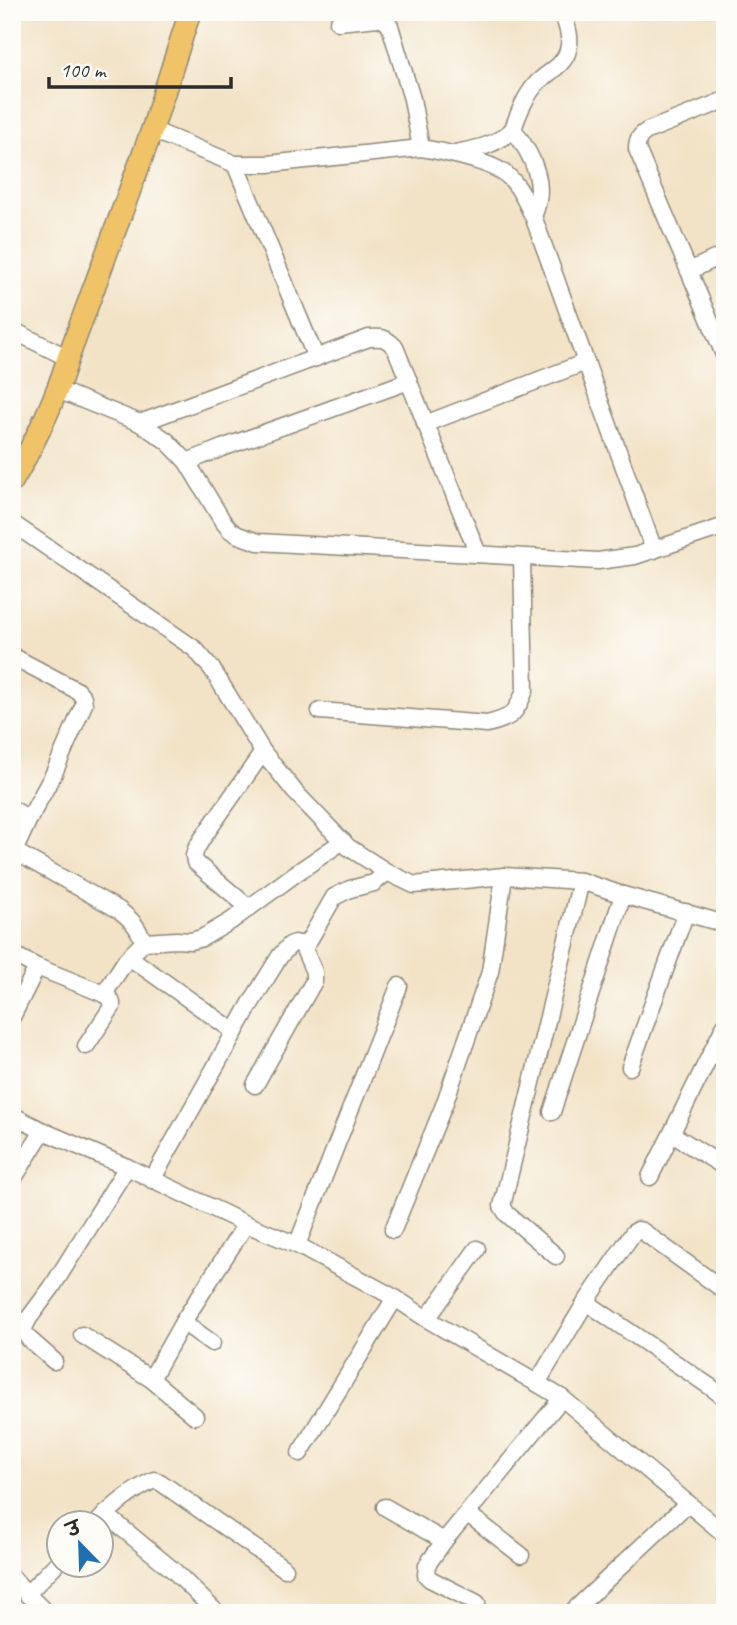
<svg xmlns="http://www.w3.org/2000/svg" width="737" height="1625" viewBox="0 0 737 1625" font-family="Caveat,'Playpen Sans Deva',sans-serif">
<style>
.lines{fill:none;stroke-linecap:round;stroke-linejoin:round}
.minor-casing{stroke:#8e8779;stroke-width:19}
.major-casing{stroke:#8e8779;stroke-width:24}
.minor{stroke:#fff;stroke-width:16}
.major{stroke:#f0c369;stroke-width:21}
</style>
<rect width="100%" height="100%" fill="#fdfcf7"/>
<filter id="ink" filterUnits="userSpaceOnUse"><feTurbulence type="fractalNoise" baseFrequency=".0143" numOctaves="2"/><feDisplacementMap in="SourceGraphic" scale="14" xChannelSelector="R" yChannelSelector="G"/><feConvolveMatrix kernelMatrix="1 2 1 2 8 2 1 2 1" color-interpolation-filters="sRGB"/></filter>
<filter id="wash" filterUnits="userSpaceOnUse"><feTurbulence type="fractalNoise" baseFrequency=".00686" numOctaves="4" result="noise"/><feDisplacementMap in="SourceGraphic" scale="28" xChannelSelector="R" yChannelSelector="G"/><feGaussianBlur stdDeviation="1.57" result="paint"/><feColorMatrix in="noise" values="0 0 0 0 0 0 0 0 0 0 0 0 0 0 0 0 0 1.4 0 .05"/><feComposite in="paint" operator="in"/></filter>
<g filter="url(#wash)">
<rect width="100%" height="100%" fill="#f2e3c7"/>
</g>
<g filter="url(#ink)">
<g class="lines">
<!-- minor casing -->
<g class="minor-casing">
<g id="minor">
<polyline points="338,22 378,18 386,21 390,26 412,99 421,148"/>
<path d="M152,130l83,34h33l153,-16c20,3 64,13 80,23 16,9 24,29 32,45l121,334"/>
<path d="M455,153c21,-4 43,-8 58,-24"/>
<polyline points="235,164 316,358"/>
<path d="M533,216c15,-32 -1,-61 -20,-87 6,-17 13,-35 26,-48 10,-9 26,-17 29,-31 4,-13 -2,-26 -6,-38"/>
<polyline points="725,254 689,271 725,357"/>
<path d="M689,271l-52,-122c0,-9 2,-13 10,-18l78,-31"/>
<polyline points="12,330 68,358"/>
<polyline points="58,390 140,423 167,441 187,462 222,520 230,530 238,535 258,542 598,561 635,556 725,526"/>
<path d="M140,423l229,-85c13,-1 16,-1 26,9l83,207"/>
<polyline points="425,424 586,362"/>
<polyline points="187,462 222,448 409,381"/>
<polyline points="12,523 195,649 212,669 263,752 295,792 348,847 387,872 414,885 504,876 581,881 623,895 725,924"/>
<polyline points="12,656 78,691 83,697 84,704 54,773 29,819 12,856"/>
<path d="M320,711l167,13c25,-6 29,-10 38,-34l-3,-132"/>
<polyline points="12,809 29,819"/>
<path d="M14,851l105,59c14,11 18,16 25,32"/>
<polyline points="249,908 195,862 194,856 196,849 202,839 263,752"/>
<path d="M12,954l25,13 67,27c4,3 9,6 8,13l-26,39"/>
<polyline points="129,957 235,1032"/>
<polyline points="104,994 126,960 144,942 176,940 191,941 202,938 231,921 295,874 343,841"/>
<polyline points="12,1017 37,967"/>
<polyline points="630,1067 686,912"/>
<polyline points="255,1085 314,981 314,972 304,949 334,897 350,889 374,883 387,872"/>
<polyline points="552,1112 623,895"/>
<polyline points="12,1115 43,1131 127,1167 246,1224 297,1245 395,1298 427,1319 562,1398 722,1532"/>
<polyline points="672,1134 723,1166"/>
<polyline points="650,1177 725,1025"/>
<polyline points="152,1180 251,1003 280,956 290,945 295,943 306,945"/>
<polyline points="12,1181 43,1131"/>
<polyline points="393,1230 444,1105 490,972 504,876"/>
<polyline points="297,1245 399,986"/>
<polyline points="556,1256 507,1214 502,1206 581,881"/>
<polyline points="586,1302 712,1388 725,1398"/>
<polyline points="427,1319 477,1249"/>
<polyline points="183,1322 212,1343"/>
<polyline points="82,1335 151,1379"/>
<polyline points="54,1361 29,1339 23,1330 29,1318 52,1287 127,1167"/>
<polyline points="537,1383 586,1302 633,1233 638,1230 642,1231 725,1291"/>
<polyline points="195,1416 151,1379 183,1322 246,1224"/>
<polyline points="300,1453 395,1298"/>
<polyline points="385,1507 444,1541"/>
<polyline points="105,1514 173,1570 217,1613"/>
<polyline points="468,1514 521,1555"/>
<path d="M96,1524c16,-17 37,-34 58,-44l6,2 125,87"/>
<polyline points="12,1577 27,1594 46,1613"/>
<polyline points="27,1594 60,1560"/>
<polyline points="477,1603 430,1579 426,1575 427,1565 444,1541 562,1398"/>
<polyline points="571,1613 688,1503"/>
</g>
</g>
<!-- major casing -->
<g class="major-casing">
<path id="major" d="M12,482c23,-40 43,-80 56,-124l84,-228 38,-118"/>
</g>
<!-- minor -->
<use href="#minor" class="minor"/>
<!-- major -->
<use href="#major" class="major"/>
</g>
</g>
<!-- margin -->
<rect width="737" height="1625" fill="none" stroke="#fdfcf7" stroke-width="42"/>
<!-- north arrow -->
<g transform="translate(80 1544) rotate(337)"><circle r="33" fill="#fdfcf7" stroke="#a9a8a5" stroke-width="2"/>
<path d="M0-5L12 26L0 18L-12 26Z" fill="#1f6fb2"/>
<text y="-10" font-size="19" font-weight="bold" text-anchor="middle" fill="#2b2b2b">उ</text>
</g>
<!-- scale -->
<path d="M49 77v10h182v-10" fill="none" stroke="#2b2b2b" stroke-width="3.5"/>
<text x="60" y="77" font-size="21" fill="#2b2b2b" stroke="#fdfcf7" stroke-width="5" paint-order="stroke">100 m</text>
</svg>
